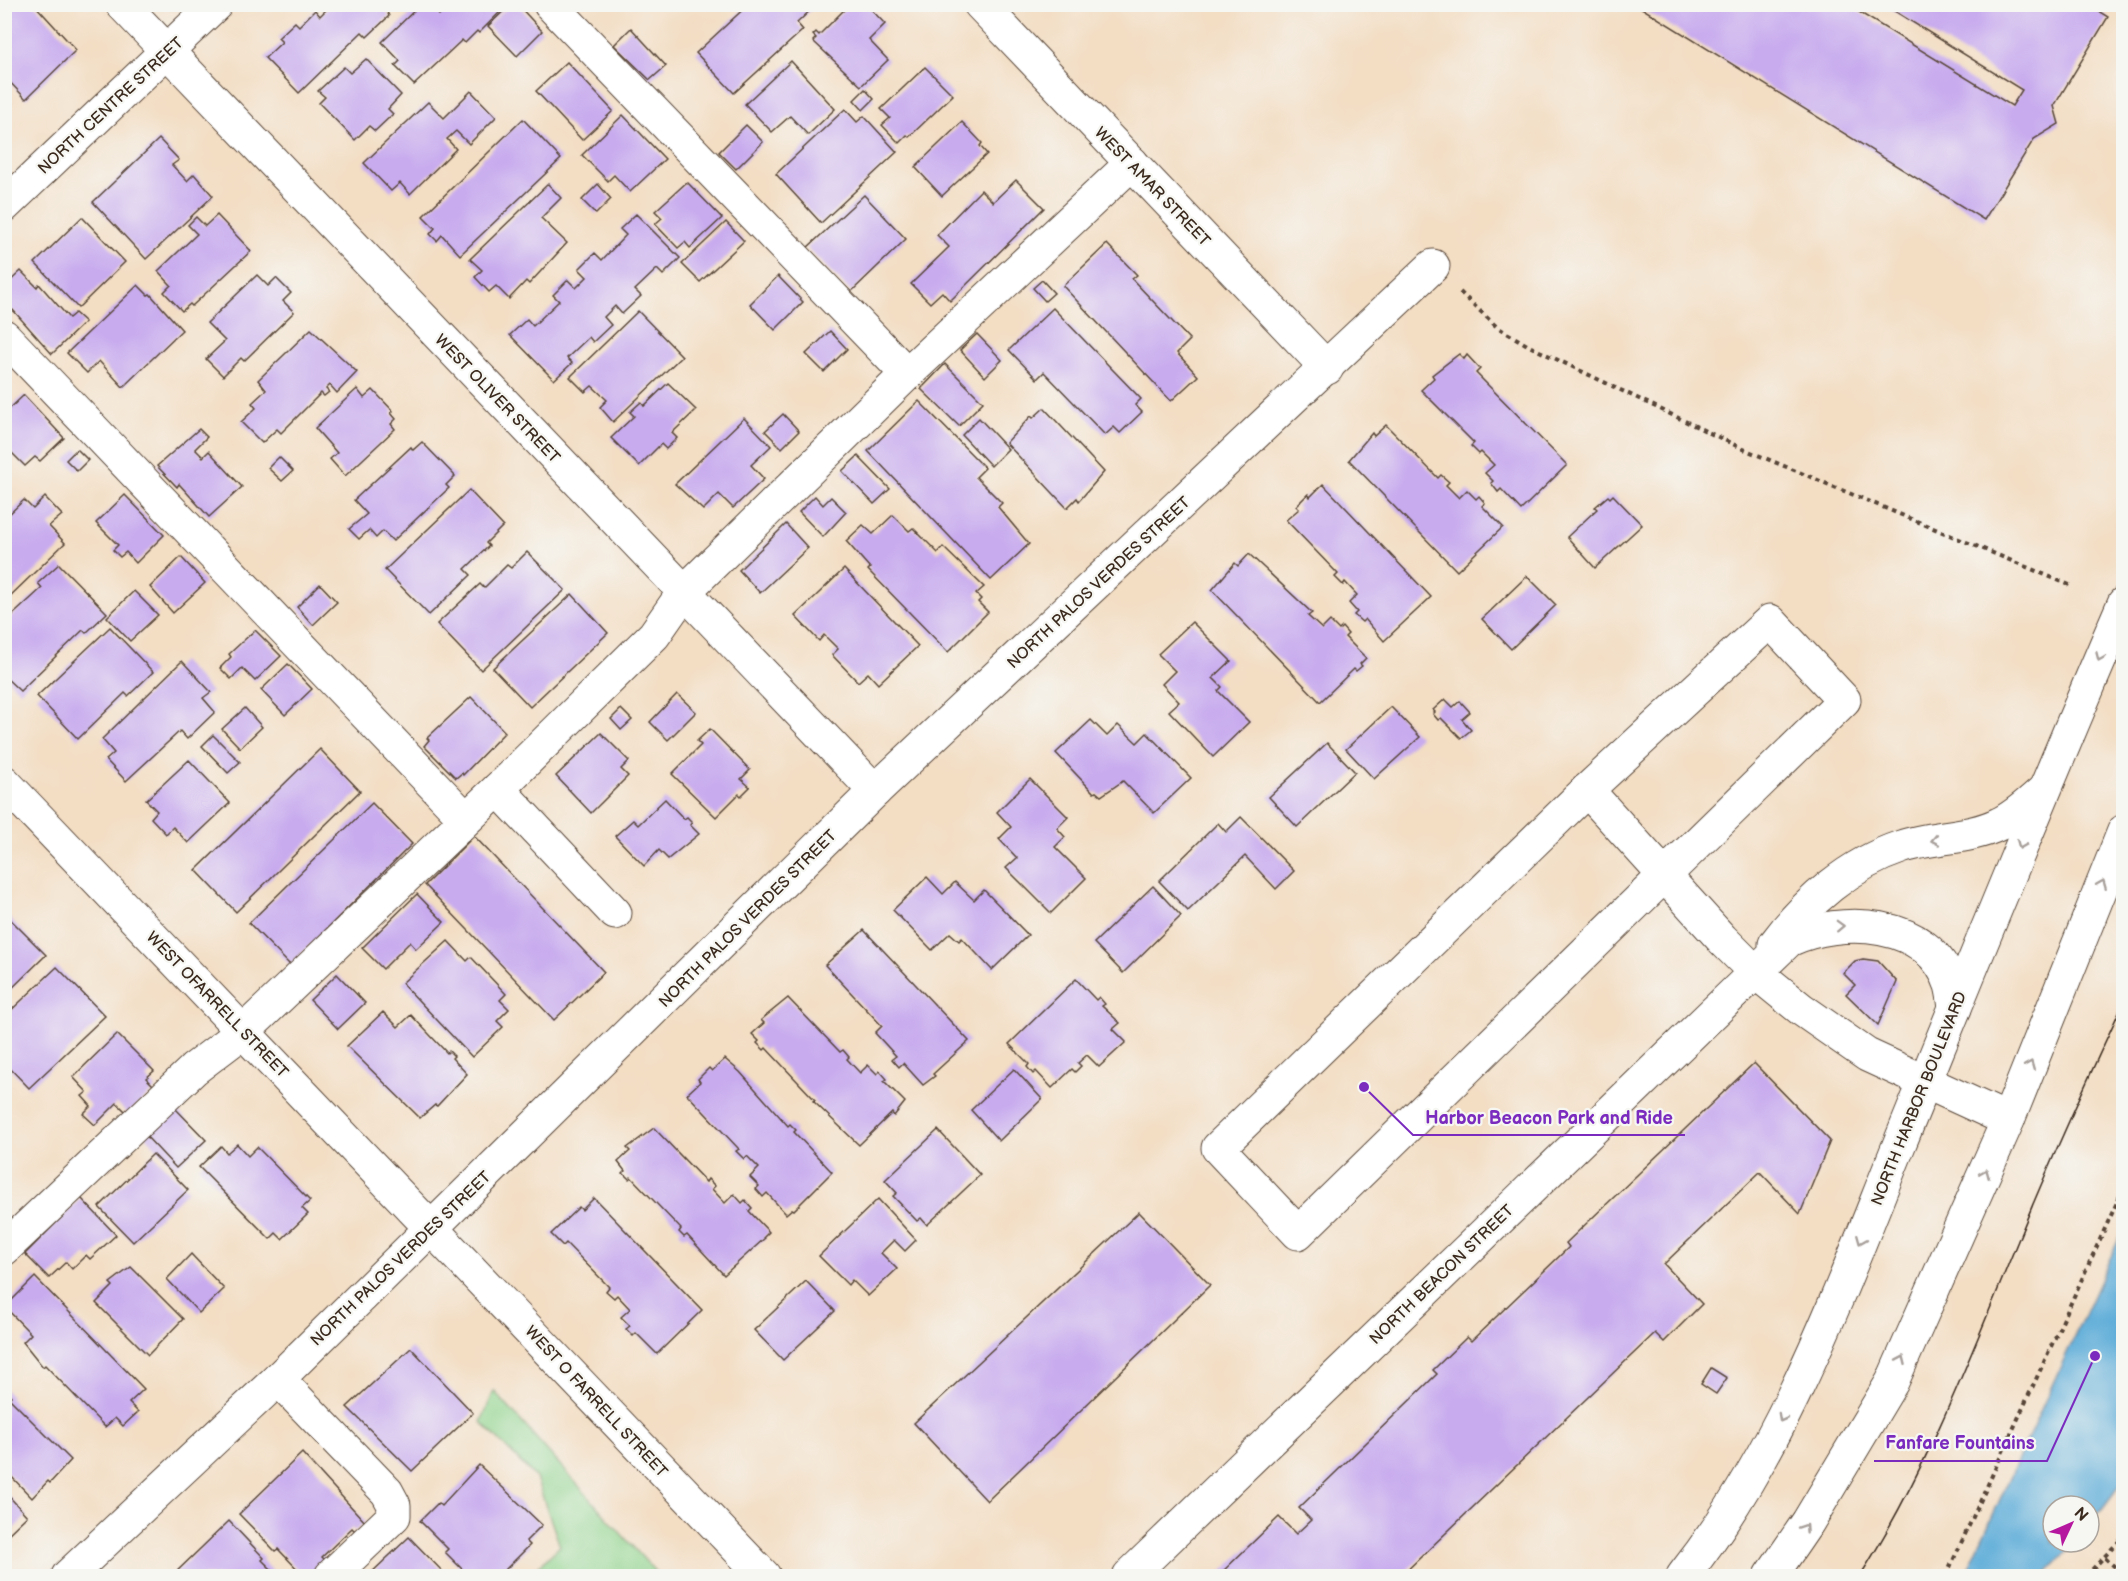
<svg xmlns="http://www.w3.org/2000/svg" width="2128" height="1581" viewBox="0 0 2128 1581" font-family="'Balsamiq Sans',sans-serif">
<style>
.green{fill:#8fd38c;stroke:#657e55;stroke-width:1.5}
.water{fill:#60aed9;stroke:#4e6c7c;stroke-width:1.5}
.building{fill:#c8abee}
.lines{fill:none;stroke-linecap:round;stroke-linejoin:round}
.minor-casing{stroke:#574537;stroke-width:35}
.major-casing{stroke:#574537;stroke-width:35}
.path{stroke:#574537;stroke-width:4;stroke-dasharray:4.5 4.5;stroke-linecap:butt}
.minor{stroke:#fff;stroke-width:33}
.major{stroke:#fff;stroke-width:33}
.tram{stroke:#3b2a1e;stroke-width:1.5}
.oneway{stroke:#a79f9a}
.labels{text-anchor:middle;stroke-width:4.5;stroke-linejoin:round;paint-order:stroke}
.street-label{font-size:16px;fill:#3b2a1e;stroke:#f6f6f2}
.leader{fill:none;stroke:#7b2cbf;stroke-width:2}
.callout-dot{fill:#7b2cbf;stroke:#f6f6f2;stroke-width:2}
.callout-label{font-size:18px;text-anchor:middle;font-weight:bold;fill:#7b2cbf;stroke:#f6f6f2;stroke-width:4.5;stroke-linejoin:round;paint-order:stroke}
</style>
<rect width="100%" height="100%" fill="#f6f6f2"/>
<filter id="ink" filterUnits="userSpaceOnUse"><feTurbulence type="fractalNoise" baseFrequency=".0167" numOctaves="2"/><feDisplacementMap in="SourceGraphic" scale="12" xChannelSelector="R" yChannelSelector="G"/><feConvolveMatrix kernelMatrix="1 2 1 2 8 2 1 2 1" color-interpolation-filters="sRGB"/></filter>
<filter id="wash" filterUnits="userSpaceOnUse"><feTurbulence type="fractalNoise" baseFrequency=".008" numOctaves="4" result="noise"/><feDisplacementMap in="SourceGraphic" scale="24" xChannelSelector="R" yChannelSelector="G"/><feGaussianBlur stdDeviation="1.35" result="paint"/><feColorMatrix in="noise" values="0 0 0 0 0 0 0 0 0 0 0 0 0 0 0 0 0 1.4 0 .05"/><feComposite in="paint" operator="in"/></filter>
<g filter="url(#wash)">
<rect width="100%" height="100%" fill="#f3ddc3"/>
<!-- green -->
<polygon class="green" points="494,1391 659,1576 528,1576 560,1546 536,1478 481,1422"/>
<!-- water -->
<polygon class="water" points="2123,1230 2123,1482 2089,1527 2089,1506 2053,1506 2053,1542 2077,1542 2043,1576 1965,1576"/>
<g id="blocks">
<!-- building -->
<g class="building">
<polygon points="4,4 34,4 76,50 26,99 4,76"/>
<polygon points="332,4 383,4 389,16 367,37 362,32 299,93 265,58 282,42 278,38 295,22 299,26 315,10 320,16"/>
<polygon points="421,4 429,4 439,15 450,4 508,4 479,33 477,31 465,43 462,40 414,85 395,66 400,61 382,42"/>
<polygon points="511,4 517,4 542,31 517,56 488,26"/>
<polygon points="749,4 817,4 797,23 803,30 734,93 696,53"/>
<polygon points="850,4 866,4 885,24 869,40 888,60 861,86 813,41 816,38 813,35 816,32 819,35"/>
<polygon points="1635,4 1846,4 2012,106 2022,90 1883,4 2087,4 2108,17 2054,106 2059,124 2034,139 1984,220"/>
<polygon points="631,28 666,66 650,80 614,45"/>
<polygon points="366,59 401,95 388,109 393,114 375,131 369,126 355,140 319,103 325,97 318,91 344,67 350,73"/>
<polygon points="791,61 835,109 808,135 790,116 772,132 745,104"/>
<polygon points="567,62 613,111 582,140 536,91"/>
<polygon points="925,67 953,95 909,137 907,135 899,143 882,125 890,118 881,109"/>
<polygon points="865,89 874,99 863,110 854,100"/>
<polygon points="471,91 496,117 469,144 456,131 447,139 456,149 410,194 400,183 391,191 364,163 428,102 444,118"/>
<polygon points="845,109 857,122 864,116 897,152 821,223 776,174"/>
<polygon points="623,115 665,159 630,192 614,175 608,181 582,155"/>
<polygon points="523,119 561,159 460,255 442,235 437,241 430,234 435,228 423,216"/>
<polygon points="962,122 982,143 980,146 987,154 942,196 915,167"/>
<polygon points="746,125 763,142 736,169 719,152"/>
<polygon points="159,139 179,160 172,165 187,181 194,174 213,196 146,259 93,202"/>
<polygon points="1016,180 1044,208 950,301 942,292 930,303 911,284 949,247 937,235 981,190 993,202"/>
<polygon points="687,182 722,218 690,248 685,242 678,248 655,224 662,218 655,211"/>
<polygon points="548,184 561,198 541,218 567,243 529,284 526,281 509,299 496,286 489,292 475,277 482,270 470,259"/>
<polygon points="598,184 611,199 596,214 582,200"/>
<polygon points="864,195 906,239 851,292 807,248"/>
<polygon points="636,214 680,258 663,275 657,269 635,290 641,296 622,314 615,306 604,317 611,325 593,342 589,337 567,358 572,363 554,380 510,335 527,319 533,326 559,301 553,295 568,280 576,288 587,277 579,269 595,253 602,260 626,235 620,229"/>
<polygon points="217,215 251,251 192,306 190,304 182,311 164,292 171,285 158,271 197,234 188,225 196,217 205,226"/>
<polygon points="82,217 125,262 78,308 35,263"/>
<polygon points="726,222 744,241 700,282 682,264"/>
<polygon points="1107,244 1137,275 1132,279 1190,340 1177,353 1198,376 1171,401 1063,286"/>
<polygon points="21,271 37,287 39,284 69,318 75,313 85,322 52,354 13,310 11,312 4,306 4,287"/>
<polygon points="257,275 268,286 276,278 291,293 283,301 294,312 244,361 241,358 223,376 206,359 225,341 207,323"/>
<polygon points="778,276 803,302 775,330 750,304"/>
<polygon points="1042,280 1054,293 1045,301 1033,288"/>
<polygon points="138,285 148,295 150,294 182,330 123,387 99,361 87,373 67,353"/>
<polygon points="1053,308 1141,399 1135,405 1142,412 1120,433 1114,427 1105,435 1044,372 1037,379 1009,350"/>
<polygon points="638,311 682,356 613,422 600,407 607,400 592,386 585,392 570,377"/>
<polygon points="311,329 357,372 337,393 330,385 326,389 329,392 324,396 321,393 281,433 277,429 262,443 241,422 256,408 252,403 266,390 258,380"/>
<polygon points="830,331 847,349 824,372 806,354"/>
<polygon points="977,334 1002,360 985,377 960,350"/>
<polygon points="1459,354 1464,359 1467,355 1480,369 1476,373 1567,465 1521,510 1501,489 1498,492 1491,483 1493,481 1485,473 1494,465 1481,452 1479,454 1471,446 1474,443 1421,390 1434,378 1432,375"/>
<polygon points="945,364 983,402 959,426 921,389"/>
<polygon points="668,383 696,410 672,433 677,438 666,449 661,444 639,466 611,438 634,416 630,412 641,402 644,406"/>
<polygon points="357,389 364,398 373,390 393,411 391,413 396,419 391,424 395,429 345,476 330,459 337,453 315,428"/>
<polygon points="24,395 64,438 40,461 35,457 25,466 4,445 4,414"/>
<polygon points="919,401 985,468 976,477 1002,503 998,507 1029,544 991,580 868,451"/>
<polygon points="1044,408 1104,472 1079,501 1077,498 1067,508 1006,443 1031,416 1033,418"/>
<polygon points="783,414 799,431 782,448 765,431"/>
<polygon points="744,418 771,446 751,465 764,479 733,508 719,494 703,510 675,484"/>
<polygon points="979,418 1008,449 991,466 962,435"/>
<polygon points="1386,425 1438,478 1441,475 1449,482 1446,485 1459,498 1467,490 1476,499 1479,496 1485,503 1482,506 1503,527 1457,571 1349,460 1372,433 1374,436"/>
<polygon points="199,429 207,437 195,449 203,457 209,451 242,487 209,517 179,484 177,487 157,466"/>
<polygon points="422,442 455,476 446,485 449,488 393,541 383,531 376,538 369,530 359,539 349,529 367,514 354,500 411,447 413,450"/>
<polygon points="77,449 88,460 77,471 66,460"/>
<polygon points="858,456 890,489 874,504 842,471"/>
<polygon points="279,457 293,471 282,481 268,468"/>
<polygon points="1323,484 1431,597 1384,641 1365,619 1362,622 1354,615 1357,612 1349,603 1357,595 1345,582 1343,585 1335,577 1338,574 1286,520 1299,509 1296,506 1308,494 1310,497"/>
<polygon points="469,490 503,526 486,543 489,546 465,569 471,575 429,615 385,570"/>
<polygon points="125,495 164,535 136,563 126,552 120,557 113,550 118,545 96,523"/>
<polygon points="1613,495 1642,525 1595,568 1567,537 1597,509 1595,507 1608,496 1610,498"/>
<polygon points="815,496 823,505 831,497 846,512 823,537 799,512"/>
<polygon points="45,497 62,515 49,526 65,543 5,601 5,518 24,500 33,509"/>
<polygon points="893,515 909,531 913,528 938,553 943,547 984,587 976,594 981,599 978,602 988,612 948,652 868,570 870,568 846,541 863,525 873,534"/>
<polygon points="786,524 808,548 760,593 739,570"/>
<polygon points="527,552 565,590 481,670 437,624 480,584 484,588 507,565 511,568"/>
<polygon points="1249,554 1312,613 1308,616 1322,629 1330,621 1339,630 1342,627 1348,634 1345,637 1366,658 1360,664 1362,666 1356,671 1354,669 1320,702 1212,590 1235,563 1238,566"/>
<polygon points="181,557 205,583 173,613 150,587"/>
<polygon points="59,564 107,613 86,633 83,630 20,691 4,676 4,623 42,588 38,583"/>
<polygon points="844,569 918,646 878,684 868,673 858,682 832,655 838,649 824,635 819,641 795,616"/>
<polygon points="1527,576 1556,605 1511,649 1482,619"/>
<polygon points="320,584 337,602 313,625 297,607"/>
<polygon points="134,591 158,615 130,641 107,617"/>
<polygon points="572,594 608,633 530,707 493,668"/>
<polygon points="1192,622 1231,661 1213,678 1222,687 1218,691 1249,722 1213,757 1169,711 1179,702 1162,684 1175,671 1158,654"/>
<polygon points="110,627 153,672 128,696 125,693 78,739 37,696"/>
<polygon points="255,630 281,656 255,681 242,668 231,679 220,668 231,657 229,654"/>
<polygon points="182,661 211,692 203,698 215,712 187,739 180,731 126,781 106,760 114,753 102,739"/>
<polygon points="288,664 312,689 285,715 261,690"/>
<polygon points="677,694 696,712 668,740 650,722"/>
<polygon points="471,697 505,732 463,775 462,773 456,778 424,746 429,740 427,738"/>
<polygon points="1445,699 1453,707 1460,701 1470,712 1462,719 1471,730 1461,738 1441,718 1438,720 1433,714 1435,712 1433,710"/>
<polygon points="1391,707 1420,737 1374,779 1346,749"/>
<polygon points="245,708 262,727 240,748 222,729"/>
<polygon points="621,709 632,720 621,730 611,719"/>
<polygon points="1091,720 1107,736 1118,725 1137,743 1147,733 1191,778 1154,813 1123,781 1101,796 1096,792 1094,793 1056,753"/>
<polygon points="710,729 750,770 741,779 750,787 741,796 739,794 716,817 672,774 701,745 697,741"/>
<polygon points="601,733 629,761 621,769 628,776 591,813 556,776"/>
<polygon points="213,735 240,762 228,773 202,746"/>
<polygon points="1327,743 1355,772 1297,827 1269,797"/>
<polygon points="320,749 360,791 236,912 196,870"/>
<polygon points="189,760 230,803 188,843 173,827 166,834 151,818 157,811 146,800"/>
<polygon points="1030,779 1068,817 1057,828 1065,837 1055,847 1086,878 1051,913 1006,868 1017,858 999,839 1011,827 997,812"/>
<polygon points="665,799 684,819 687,817 692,822 690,825 699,834 668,859 659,850 644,866 615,836 633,820 638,825"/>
<polygon points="372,803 412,844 290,965 249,923"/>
<polygon points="1241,817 1294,871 1276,889 1245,856 1188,911 1159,881 1218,823 1226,832"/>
<polygon points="474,836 604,972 554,1020 425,885"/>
<polygon points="927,877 943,894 955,882 974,900 984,890 1028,935 992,970 962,938 959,941 950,933 932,950 893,910"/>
<polygon points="1153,886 1181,916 1123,973 1094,943"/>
<polygon points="417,894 444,922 416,949 410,942 383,969 362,948"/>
<polygon points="4,913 46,955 4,996"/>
<polygon points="864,930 969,1041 933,1074 935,1076 923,1085 903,1063 899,1067 892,1059 896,1056 875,1033 882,1026 825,965"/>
<polygon points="448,941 467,961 471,957 506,994 500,1000 509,1009 497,1021 503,1027 472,1057 402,983"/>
<polygon points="1863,959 1878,961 1897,982 1878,1025 1846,994 1855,985 1843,973 1855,961"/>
<polygon points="57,967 105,1016 29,1088 4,1062 4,1017"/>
<polygon points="337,974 365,1003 338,1029 310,1000"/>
<polygon points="1076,979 1096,1000 1099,997 1105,1004 1102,1006 1120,1023 1113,1029 1126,1042 1099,1067 1087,1055 1078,1063 1081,1066 1075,1072 1072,1069 1052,1088 1036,1071 1033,1074 1027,1067 1029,1064 1009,1044"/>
<polygon points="788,998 840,1052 843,1050 849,1057 847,1059 860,1073 868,1065 877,1074 880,1071 887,1079 884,1081 905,1102 894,1116 892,1113 859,1145 813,1101 815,1100 766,1048 764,1050 757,1043 759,1041 752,1034 764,1023 761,1020"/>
<polygon points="383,1012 398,1027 411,1015 447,1053 449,1051 454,1056 452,1058 467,1074 437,1106 435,1105 420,1118 347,1046"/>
<polygon points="117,1034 154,1071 146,1078 156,1088 128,1114 117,1103 95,1125 83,1114 91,1106 82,1096 87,1092 73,1077"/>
<polygon points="725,1059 740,1072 788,1126 790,1124 796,1130 794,1132 832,1172 794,1210 792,1209 786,1214 767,1193 763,1197 756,1189 759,1186 750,1177 759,1168 747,1156 744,1159 736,1151 739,1149 687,1094 700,1082 698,1079 709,1068 712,1071"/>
<polygon points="1754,1063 1830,1141 1800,1214 1760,1172 1664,1264 1702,1304 1664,1342 1655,1333 1401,1576 1218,1576 1279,1517 1296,1534 1311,1520 1299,1508 1437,1374 1433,1370 1467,1337 1471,1341 1567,1249 1569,1247 1566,1243"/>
<polygon points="1014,1069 1042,1099 999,1141 971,1110"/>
<polygon points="174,1107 206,1140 176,1168 145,1135"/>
<polygon points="654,1128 706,1182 708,1179 715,1186 712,1189 725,1203 734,1194 742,1203 745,1200 752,1208 749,1211 769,1232 764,1237 765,1238 724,1275 687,1235 684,1237 679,1232 681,1229 631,1177 629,1179 623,1173 625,1171 618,1162 630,1151 627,1148"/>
<polygon points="938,1130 980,1175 927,1225 921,1218 917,1221 893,1196 897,1193 885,1180"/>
<polygon points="237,1144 248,1156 257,1147 310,1201 302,1208 308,1214 282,1239 276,1233 270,1239 199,1167 221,1146 227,1153"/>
<polygon points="153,1154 188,1190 133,1242 99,1207"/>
<polygon points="81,1198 116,1235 90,1259 86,1255 72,1269 66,1262 49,1278 25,1254"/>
<polygon points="594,1198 702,1310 657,1354 636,1333 633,1336 626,1329 630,1326 621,1317 630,1309 617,1295 614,1298 606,1291 609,1287 566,1243 563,1246 551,1234 579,1207 582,1210"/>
<polygon points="878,1199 916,1240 905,1251 894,1240 881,1253 897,1269 868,1296 852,1280 848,1285 819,1256"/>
<polygon points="1139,1212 1210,1285 987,1501 914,1423"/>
<polygon points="191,1254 224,1289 199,1313 167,1279"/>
<polygon points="131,1267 183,1319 148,1355 96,1303 113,1286 110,1283"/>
<polygon points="35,1277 144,1389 129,1403 138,1412 123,1426 115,1418 105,1427 45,1365 43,1367 23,1342 31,1334 5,1307"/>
<polygon points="806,1281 835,1311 783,1360 754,1330"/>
<polygon points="411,1348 473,1413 412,1471 347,1407"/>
<polygon points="1711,1368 1727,1378 1716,1394 1701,1384"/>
<polygon points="5,1389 11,1396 9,1398 71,1460 50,1483 48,1481 32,1498 5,1470"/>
<polygon points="302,1453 365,1522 355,1531 352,1528 322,1557 326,1561 309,1576 304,1576 278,1549 275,1551 239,1514"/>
<polygon points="479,1465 542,1525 526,1541 530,1545 499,1576 469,1576 445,1552 448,1549 420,1521 438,1503 441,1506"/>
<polygon points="5,1492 27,1516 5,1537"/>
<polygon points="229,1521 264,1558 262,1560 278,1576 172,1576"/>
<polygon points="409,1537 445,1574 447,1572 451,1576 368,1576"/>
</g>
</g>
</g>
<g filter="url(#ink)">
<use href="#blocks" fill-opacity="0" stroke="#574537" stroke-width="1.5"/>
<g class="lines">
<!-- minor casing -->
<g class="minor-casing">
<g id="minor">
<polyline points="122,4 875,791"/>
<polyline points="550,4 907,374"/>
<polyline points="980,4 1327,368"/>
<polyline points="4,206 216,4"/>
<polyline points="4,336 466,819"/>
<polygon points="1770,621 1844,700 1298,1233 1218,1148 1587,790"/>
<polyline points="4,782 764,1576"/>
<polyline points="498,789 615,913"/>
<polyline points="1587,790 1722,939 1754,971 1801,1009 1867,1055 2008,1120"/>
<path d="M1775,944c32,-43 75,-80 126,-97 31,-11 68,-8 98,-23 17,-8 30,-21 44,-33"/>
<polyline points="4,1249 194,1069 244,1031 498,789 654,635 684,592 907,374 1132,163"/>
<polyline points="278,1379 387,1492 394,1505 394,1516 331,1576"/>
<polyline points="68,1576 278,1379 875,791 1433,266"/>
<path d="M1129,1576l660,-636c52,-24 140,-21 162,45 2,7 3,15 4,23"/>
</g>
</g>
<!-- major casing -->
<g class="major-casing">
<g id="major">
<path d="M1683,1576c100,-126 156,-283 216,-431 74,-181 147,-362 225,-542"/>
<polyline points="1771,1576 1808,1522 1892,1382 2008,1120 2124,831"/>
</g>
</g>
<!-- path -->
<g class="path">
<polyline points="1460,292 1497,327 1529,346 1741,448 2072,586"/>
<polyline points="2105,1558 2124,1575"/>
<polyline points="1946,1576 2124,1187"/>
<polyline points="2086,1576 2124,1536"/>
</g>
<!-- minor -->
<use href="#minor" class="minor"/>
<!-- major -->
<use href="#major" class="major"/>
<!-- tram -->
<path class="tram" d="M1860,1576c66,-104 110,-219 157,-333 33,-82 70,-162 107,-242"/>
</g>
<!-- one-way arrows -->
<defs><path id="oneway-chevron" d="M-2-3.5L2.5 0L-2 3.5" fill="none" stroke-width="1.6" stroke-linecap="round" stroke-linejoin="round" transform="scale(1.5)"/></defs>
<g class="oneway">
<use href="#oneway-chevron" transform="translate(2100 657) rotate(113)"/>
<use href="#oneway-chevron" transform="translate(1935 840) rotate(169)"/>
<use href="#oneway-chevron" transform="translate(2021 845) rotate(112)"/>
<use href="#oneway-chevron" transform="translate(2102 884) rotate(-68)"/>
<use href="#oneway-chevron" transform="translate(1840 926) rotate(-2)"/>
<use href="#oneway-chevron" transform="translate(2030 1065) rotate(-68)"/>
<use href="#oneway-chevron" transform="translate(1985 1173) rotate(-67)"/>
<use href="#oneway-chevron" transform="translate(1861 1240) rotate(112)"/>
<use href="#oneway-chevron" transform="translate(1902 1360) rotate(-66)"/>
<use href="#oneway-chevron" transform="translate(1782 1418) rotate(118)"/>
<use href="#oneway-chevron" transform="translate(1804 1528) rotate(-56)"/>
</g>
</g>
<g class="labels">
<!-- street labels -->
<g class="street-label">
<text transform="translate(110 105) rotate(-43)" y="6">NORTH CENTRE STREET</text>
<text transform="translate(1153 186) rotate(46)" y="6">WEST AMAR STREET</text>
<text transform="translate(498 398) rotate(46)" y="6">WEST OLIVER STREET</text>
<text transform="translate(1098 582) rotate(-43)" y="6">NORTH PALOS VERDES STREET</text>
<text transform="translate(747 918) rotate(-45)" y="6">NORTH PALOS VERDES STREET</text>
<text transform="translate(218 1004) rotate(46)" y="6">WEST OFARRELL STREET</text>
<text transform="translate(1918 1098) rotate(-68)" y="6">NORTH HARBOR BOULEVARD</text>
<text transform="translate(400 1258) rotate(-44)" y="6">NORTH PALOS VERDES STREET</text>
<text transform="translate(1441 1274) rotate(-44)" y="6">NORTH BEACON STREET</text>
<text transform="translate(597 1401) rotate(47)" y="6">WEST O FARRELL STREET</text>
</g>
</g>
<!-- callouts -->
<path class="leader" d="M1364 1087L1413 1135H1685M2095 1356L2047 1461H1874"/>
<g class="callout-dot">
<circle cx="1364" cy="1087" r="6"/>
<circle cx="2095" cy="1356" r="6"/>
</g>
<g class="callout-label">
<text x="1549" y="1124">Harbor Beacon Park and Ride</text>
<text x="1960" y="1449">Fanfare Fountains</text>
</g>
<!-- margin -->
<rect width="2128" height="1581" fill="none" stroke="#f6f6f2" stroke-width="24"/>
<!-- north arrow -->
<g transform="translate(2071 1524) rotate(46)"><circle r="28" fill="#f6f6f2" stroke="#aba49d" stroke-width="1.5"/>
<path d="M0-4.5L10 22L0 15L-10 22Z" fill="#b5179e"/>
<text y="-9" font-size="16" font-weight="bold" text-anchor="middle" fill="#3b2a1e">N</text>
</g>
</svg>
